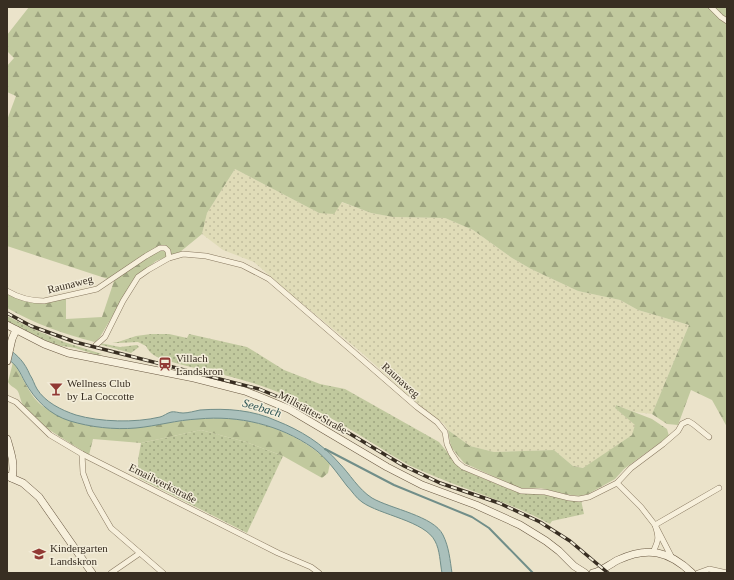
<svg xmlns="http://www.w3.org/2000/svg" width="734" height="580" viewBox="0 0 734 580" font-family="Georgia,serif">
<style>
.farmland{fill:url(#farmland-dots)}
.grass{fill:url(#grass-dots)}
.forest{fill:url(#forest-firs)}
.water{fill:#aac0bb;stroke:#718e89}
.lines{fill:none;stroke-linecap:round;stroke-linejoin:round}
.stream{stroke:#718e89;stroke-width:2}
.street-casing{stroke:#87775f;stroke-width:6}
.secondary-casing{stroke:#695842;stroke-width:8}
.street{stroke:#f7f0dc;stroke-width:5}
.secondary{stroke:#f7f0dc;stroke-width:7}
.rail-casing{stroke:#382e22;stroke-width:3.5}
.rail{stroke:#f3edd9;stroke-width:2;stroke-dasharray:6;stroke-linecap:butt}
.labels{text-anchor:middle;stroke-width:3;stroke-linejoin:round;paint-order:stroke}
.street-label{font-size:11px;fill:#382e22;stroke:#f3edd9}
.poi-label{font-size:11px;fill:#382e22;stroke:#f3edd9;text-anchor:start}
.water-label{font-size:12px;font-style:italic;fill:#325757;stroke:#f3edd9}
</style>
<defs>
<pattern id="farmland-dots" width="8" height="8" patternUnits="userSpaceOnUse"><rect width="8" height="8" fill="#e0dcb8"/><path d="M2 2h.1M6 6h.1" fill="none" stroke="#c1bd9e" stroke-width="1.8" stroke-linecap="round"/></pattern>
<pattern id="grass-dots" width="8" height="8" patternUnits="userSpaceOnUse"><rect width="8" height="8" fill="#c1c99e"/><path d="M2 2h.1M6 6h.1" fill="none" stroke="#9ea480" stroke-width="1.8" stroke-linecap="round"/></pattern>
<pattern id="forest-firs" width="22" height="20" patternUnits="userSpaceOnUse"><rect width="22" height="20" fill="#c1c99e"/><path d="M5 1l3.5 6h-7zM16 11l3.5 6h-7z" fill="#9ea480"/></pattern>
</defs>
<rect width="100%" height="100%" fill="#ebe3ca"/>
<!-- farmland -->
<polygon class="farmland" points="235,169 319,213 341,202 371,213 393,217 445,218 473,230 512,258 531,269 578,291 620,300 638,310 689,325 652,414 635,412 616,405 615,408 636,425 632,435 584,468 573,466 554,450 494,452 470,446 448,430 444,424 418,404 362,353 287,291 254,262 223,250 202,234 207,213"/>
<!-- grass -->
<g class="grass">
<polygon points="7,316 33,329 64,342 102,354 97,355 75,348 56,345 32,335 7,321"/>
<path d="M151,334h18l18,4 2,-4 58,13 37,23 36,14 25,5 94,53 17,21 10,8 11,5 40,16 31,3 33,5 3,14 -32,7 -2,3c-44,-24 -92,-36 -137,-57 -15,-7 -30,-18 -44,-26 -26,-17 -54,-32 -82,-45 -39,-18 -81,-24 -122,-36 -8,-3 -15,-5 -19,-14l-8,-4 -20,1 -6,-1h6l18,-6z"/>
<polygon points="100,343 120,347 137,345 139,347 131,353 98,344"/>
<polygon points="201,430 246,442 283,456 247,533 139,478 138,460 141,443"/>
</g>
<!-- forest -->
<g class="forest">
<path d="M29,7h698v420l-15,-27 -21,-10 -13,35 -11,-1 -15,-10 37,-89 -51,-15 -18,-10 -42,-9 -47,-22 -19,-11 -39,-28 -28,-12 -52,-1 -22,-4 -29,-11 -8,12 -15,-1 -84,-44 -28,44 -5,21 -22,18 -24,9 -21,17 -35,59 -5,5c-32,-8 -59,-18 -88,-34v-16c23,16 34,11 59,6v21l36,-2 12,-36 -107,-35v-126l9,-24 -9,-4v-26l7,-8 -7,-7v-16z"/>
<path d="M13,362c10,14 16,35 31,45 6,4 14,6 20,8 7,3 15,8 22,10 38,9 75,-3 112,-6 48,-5 97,10 132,44l-2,10 -6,5 -39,-22 -37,-14 -45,-12 -60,13 -48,-4 -4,16c-22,-15 -50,-28 -66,-50 -3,-5 -3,-11 -6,-15 -3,-3 -7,-4 -9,-8z"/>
<polygon points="616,405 652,419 667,429 669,436 624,469 615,479 588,494 580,496 563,494 541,488 519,488 464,463 451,447 448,430 470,446 494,452 554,450 573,466 583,468 632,435 635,425 615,408"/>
</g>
<!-- water -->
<path class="water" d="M7,348c11,7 18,15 23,27 3,4 4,9 7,14 8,13 24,21 39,26 24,7 59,8 84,2 4,-1 7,-4 11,-5 3,-1 8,1 12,1 5,0 12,-2 17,-3 27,-2 53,0 77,11 23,9 46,23 62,42 11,11 19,26 33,35 19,11 62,18 71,37 6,12 7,25 9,38h-10c-2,-10 -2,-23 -7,-32 -10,-20 -55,-26 -73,-39 -6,-4 -10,-11 -15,-16 -10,-13 -20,-28 -34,-38 -33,-23 -74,-33 -115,-29 -21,1 -41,7 -62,9 -22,2 -46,-1 -66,-7 -20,-6 -35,-21 -45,-39 -5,-9 -8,-18 -18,-23z"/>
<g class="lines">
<!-- stream -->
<polyline class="stream" points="325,449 394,485 472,517 489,528 533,573"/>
<!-- street casing -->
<g class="street-casing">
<g id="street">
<polyline points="711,7 721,17 727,21"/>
<path d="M7,291c12,7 23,10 37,10l53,-12 49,-33 14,-8h5l3,3 1,7"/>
<polyline points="96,345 105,337 123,301 138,277 148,270 169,258 183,254 206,256 242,265 269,279 364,361 417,407 437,422 445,432 447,444 451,453 457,462 463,467 521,491 545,492 569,498 579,499 589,497 617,483 641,507 655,525 671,556"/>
<polyline points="7,398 16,402 50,435 82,454 278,553 311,567 319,573"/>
<polyline points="82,454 83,473 90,492 111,528 163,573"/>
<polyline points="617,483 631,468 663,444 678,431 682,424 688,421 693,424 709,437"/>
<path d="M653,552c6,-12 6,-15 2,-27l64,-37"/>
<polyline points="111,573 140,553"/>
<polyline points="698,573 709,569 727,573"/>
</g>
</g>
<!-- secondary casing -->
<g class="secondary-casing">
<g id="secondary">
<polyline points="7,325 44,344 68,353 194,378 245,391 265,399 289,409 387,467 422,485 476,505 520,525 546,541 559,551 574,566 585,573"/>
<polyline points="7,361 12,339 16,330"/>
<path d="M7,439c4,14 8,25 5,39"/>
<polyline points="7,476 23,483 39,497 92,573"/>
<path d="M593,573c9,-2 17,-9 25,-13 30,-14 51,-9 74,13"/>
</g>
</g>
<!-- street -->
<use href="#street" class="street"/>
<!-- secondary -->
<use href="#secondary" class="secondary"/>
<!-- rail casing -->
<g class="rail-casing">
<polyline id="rail" points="7,313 31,326 75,342 259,389 298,405 342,429 404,466 440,483 499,503 540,522 570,541 608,573"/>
</g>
<!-- rail -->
<use href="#rail" class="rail"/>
</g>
<!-- icons -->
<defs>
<g id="station-bare" transform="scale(1.08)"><path d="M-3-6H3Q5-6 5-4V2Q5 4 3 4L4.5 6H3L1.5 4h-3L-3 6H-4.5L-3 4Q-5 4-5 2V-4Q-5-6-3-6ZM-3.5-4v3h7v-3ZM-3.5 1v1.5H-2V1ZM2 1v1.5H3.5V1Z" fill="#913934" stroke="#f3edd9" stroke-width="2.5" paint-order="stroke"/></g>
<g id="bar-bare" transform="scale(1.08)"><path d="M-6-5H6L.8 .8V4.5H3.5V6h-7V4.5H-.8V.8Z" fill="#913934" stroke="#f3edd9" stroke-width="2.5" paint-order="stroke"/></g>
<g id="school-bare" transform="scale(1.08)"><path d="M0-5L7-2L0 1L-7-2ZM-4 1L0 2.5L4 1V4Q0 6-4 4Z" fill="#913934" stroke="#f3edd9" stroke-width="2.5" paint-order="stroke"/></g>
</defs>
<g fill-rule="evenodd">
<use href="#station-bare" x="165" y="364"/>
<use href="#bar-bare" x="56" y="389"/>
<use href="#school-bare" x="39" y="554"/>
</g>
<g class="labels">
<!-- street labels -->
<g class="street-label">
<text transform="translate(70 284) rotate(-14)" y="4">Raunaweg</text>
<text transform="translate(401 380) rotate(42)" y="4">Raunaweg</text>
<text transform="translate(313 412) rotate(29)" y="4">Millstätter Straße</text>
<text transform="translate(163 483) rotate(27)" y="4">Emailwerkstraße</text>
</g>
<!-- poi labels -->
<g class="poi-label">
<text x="176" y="362">Villach<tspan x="176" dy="13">Landskron</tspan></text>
<text x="67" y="387">Wellness Club<tspan x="67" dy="13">by La Coccotte</tspan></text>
<text x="50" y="552">Kindergarten<tspan x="50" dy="13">Landskron</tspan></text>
</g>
<!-- water labels -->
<g class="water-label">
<text transform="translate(262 408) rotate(16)" y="4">Seebach</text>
</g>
</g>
<!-- border -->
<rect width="734" height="580" fill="none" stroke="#382e22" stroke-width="16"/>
</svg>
